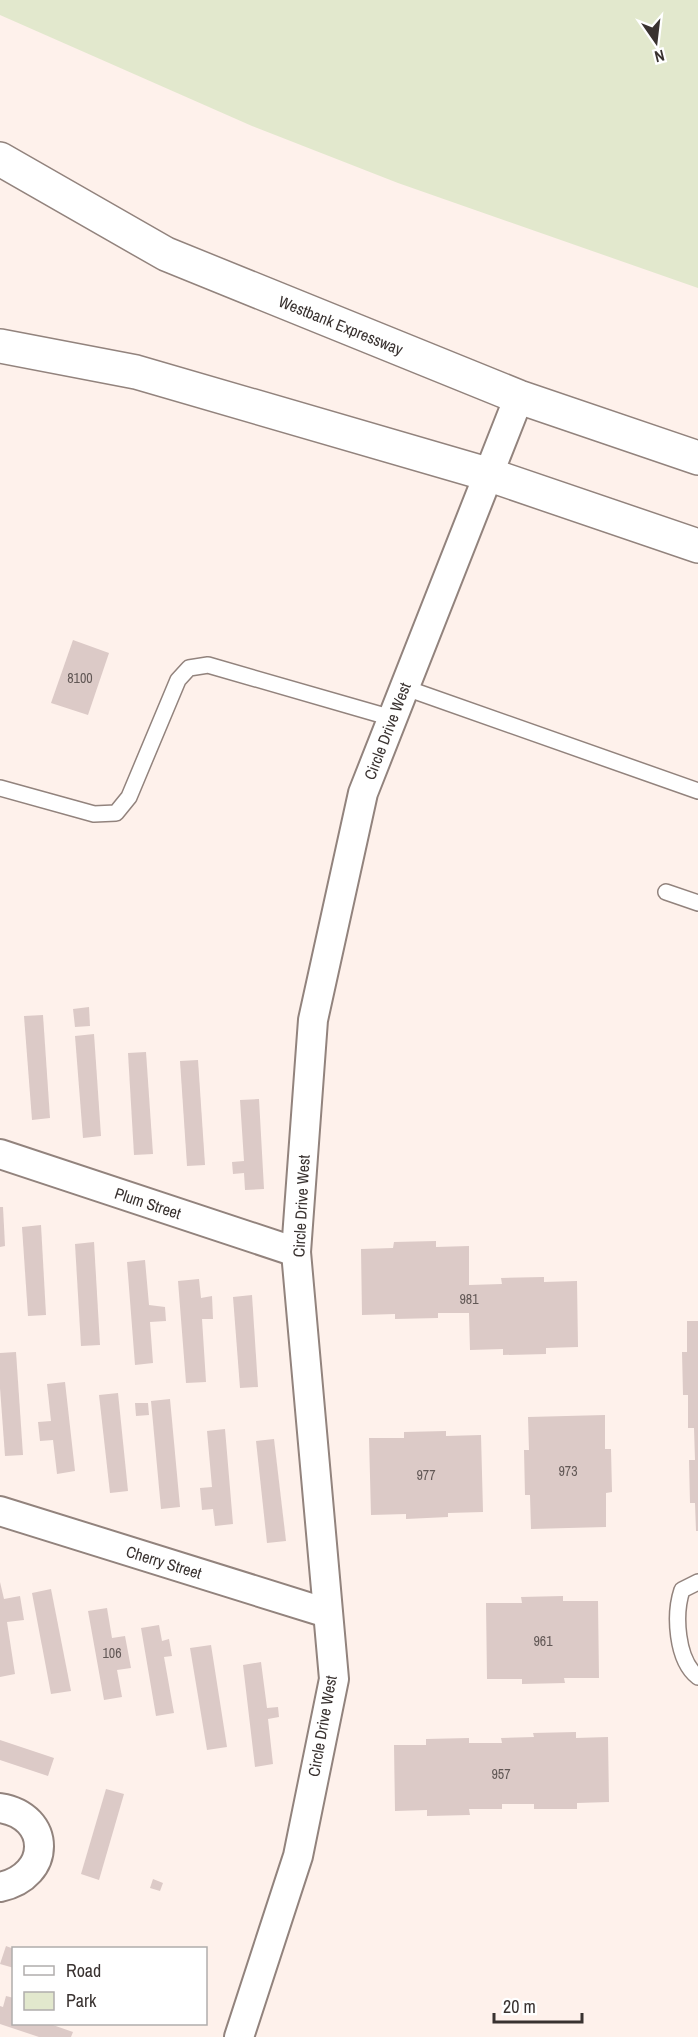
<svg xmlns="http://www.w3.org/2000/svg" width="698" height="2037" viewBox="0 0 698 2037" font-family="'Archivo Narrow',sans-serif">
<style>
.green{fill:#e2e8cd}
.building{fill:#dccac7}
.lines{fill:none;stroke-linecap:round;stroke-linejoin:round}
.lane-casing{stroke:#92837d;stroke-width:18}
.street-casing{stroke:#92837d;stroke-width:32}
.highway-casing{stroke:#92837d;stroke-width:36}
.lane{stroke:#fff;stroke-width:15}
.street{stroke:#fff;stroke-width:28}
.highway{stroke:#fff;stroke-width:33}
.labels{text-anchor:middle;stroke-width:5;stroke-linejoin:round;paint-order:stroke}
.number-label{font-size:14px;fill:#625856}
.street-label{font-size:16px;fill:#393230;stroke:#fff}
</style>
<rect width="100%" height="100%" fill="#fef1eb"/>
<!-- green -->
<polygon class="green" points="0,0 698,0 698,288 398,183 252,126 0,15"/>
<!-- building -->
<g class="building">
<polygon points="73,640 109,653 88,715 51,703"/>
<polygon points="89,1007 90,1026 75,1027 73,1009"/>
<polygon points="43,1015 50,1118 32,1120 24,1016"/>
<polygon points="94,1034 101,1136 83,1138 75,1036"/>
<polygon points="146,1052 153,1154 134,1155 128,1053"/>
<polygon points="198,1060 205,1165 187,1166 180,1061"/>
<polygon points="259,1099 264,1189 245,1190 244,1173 233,1174 232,1162 244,1161 240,1100"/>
<polygon points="0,1207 3,1207 5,1246 0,1247"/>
<polygon points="41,1225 46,1315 28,1316 22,1227"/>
<polygon points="436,1241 436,1247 469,1246 469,1285 502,1284 501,1278 544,1277 544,1282 577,1281 578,1347 546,1348 546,1354 503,1355 503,1349 470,1350 469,1313 438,1313 438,1318 395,1319 395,1314 362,1315 361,1249 393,1248 394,1242"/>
<polygon points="94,1242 100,1345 81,1346 75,1244"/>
<polygon points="145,1260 149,1305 165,1307 166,1321 150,1322 153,1363 135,1365 127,1262"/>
<polygon points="199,1279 201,1298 212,1296 213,1319 202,1319 206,1382 186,1383 178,1281"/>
<polygon points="252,1295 258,1387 240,1388 233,1297"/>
<polygon points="687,1321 698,1321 698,1531 696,1531 695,1503 690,1503 689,1460 695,1460 694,1428 688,1428 688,1395 683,1395 682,1352 687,1352"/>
<polygon points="16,1352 23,1455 5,1456 0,1388 0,1353"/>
<polygon points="65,1382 75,1471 57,1474 53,1440 40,1441 38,1422 51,1421 47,1384"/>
<polygon points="118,1393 128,1491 110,1493 99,1395"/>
<polygon points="170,1399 180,1507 161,1509 151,1401"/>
<polygon points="135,1403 148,1403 149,1415 136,1416"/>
<polygon points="605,1415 605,1449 611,1449 612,1492 606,1493 606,1527 531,1529 530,1495 525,1495 524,1450 529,1450 528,1417"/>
<polygon points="225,1429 233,1524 215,1526 213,1509 202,1510 200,1488 212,1487 207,1431"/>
<polygon points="446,1431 446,1436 481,1435 483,1512 448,1513 448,1517 406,1519 406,1514 371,1515 369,1438 404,1438 404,1432"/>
<polygon points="274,1439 286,1541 267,1543 256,1441"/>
<polygon points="0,1582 4,1599 20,1596 24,1620 7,1622 15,1674 0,1677"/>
<polygon points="51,1589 71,1691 51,1694 32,1593"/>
<polygon points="563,1596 563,1601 598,1601 599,1678 564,1678 565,1683 522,1684 522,1679 487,1679 486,1603 522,1603 521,1597"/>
<polygon points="107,1608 112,1638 125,1636 131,1668 117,1670 122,1697 104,1700 88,1611"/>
<polygon points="159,1625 162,1641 169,1639 172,1656 164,1657 174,1713 156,1716 141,1628"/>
<polygon points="211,1645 227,1747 207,1750 190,1648"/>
<polygon points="261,1662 267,1708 278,1707 279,1717 268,1719 273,1764 255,1767 243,1665"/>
<polygon points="576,1732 576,1738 608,1737 609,1802 577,1803 577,1809 534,1809 534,1804 502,1804 502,1809 469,1809 470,1815 427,1816 427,1810 395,1811 394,1745 426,1745 426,1739 469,1738 469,1743 502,1743 501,1738 534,1737 533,1733"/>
<polygon points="0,1740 54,1758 48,1776 0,1760"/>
<polygon points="106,1789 124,1794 99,1880 81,1874"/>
<polygon points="153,1879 163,1883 160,1891 150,1888"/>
<polygon points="6,1946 14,1949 14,1968 0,1964"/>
<polygon points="6,1996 14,1998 14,2024 50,2024 73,2032 71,2037 39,2037 0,2024 0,2006 3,2007"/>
</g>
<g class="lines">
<!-- lane casing -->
<g class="lane-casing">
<g id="lane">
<polyline points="403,687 698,791"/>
<polyline points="0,788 94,814 116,813 129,797 178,680 189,668 208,665 392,718"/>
<polyline points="666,892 698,903"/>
<path d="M698,1582l-16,8c-8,24 -6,70 16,87"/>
</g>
</g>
<!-- street casing -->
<g class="street-casing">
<g id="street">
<polyline points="0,1154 296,1252"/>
<polyline points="0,1511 327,1613"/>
<path d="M0,1808c52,8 52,68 0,79"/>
<polyline points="239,2037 298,1856 334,1679 296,1252 313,1020 363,793 519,397"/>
</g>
</g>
<!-- highway casing -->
<g class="highway-casing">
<g id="highway">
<polyline points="0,159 166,254 519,397 698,458"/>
<polyline points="0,346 136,372 487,474 698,546"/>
</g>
</g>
<!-- lane -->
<use href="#lane" class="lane"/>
<!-- street -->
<use href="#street" class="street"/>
<!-- highway -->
<use href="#highway" class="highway"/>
</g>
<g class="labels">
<!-- number labels -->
<g class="number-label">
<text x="80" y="683">8100</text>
<text x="469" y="1304">981</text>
<text x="568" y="1476">973</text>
<text x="426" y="1480">977</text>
<text x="543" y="1646">961</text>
<text x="112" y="1658">106</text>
<text x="501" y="1779">957</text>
</g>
<!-- street labels -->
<g class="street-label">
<text transform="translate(341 325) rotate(22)" y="6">Westbank Expressway</text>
<text transform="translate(387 731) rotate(-69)" y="6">Circle Drive West</text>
<text transform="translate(148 1203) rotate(18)" y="6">Plum Street</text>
<text transform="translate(301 1206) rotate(-87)" y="6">Circle Drive West</text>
<text transform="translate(164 1562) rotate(17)" y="6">Cherry Street</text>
<text transform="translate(322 1726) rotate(-80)" y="6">Circle Drive West</text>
</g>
</g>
<!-- legend -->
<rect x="12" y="1947" width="195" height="78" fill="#ffffff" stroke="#b0adac" stroke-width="1.5"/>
<rect x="24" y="1966" width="30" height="9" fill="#ffffff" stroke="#b0adac" stroke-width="1.5"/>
<text x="66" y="1977" font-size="18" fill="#393230">Road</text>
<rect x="24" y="1992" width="30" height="18" fill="#e2e8cd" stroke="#b0adac" stroke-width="1.5"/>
<text x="66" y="2007" font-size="18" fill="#393230">Park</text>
<!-- north arrow -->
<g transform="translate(656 42) rotate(166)" stroke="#ffffff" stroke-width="4.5" paint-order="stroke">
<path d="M0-4.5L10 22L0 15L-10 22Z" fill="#393230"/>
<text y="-9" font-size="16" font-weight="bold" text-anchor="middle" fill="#393230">N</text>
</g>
<!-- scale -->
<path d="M494 2013v9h88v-9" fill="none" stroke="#393230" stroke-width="3"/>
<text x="503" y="2013" font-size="18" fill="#393230" stroke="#ffffff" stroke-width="4.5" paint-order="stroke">20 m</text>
</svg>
